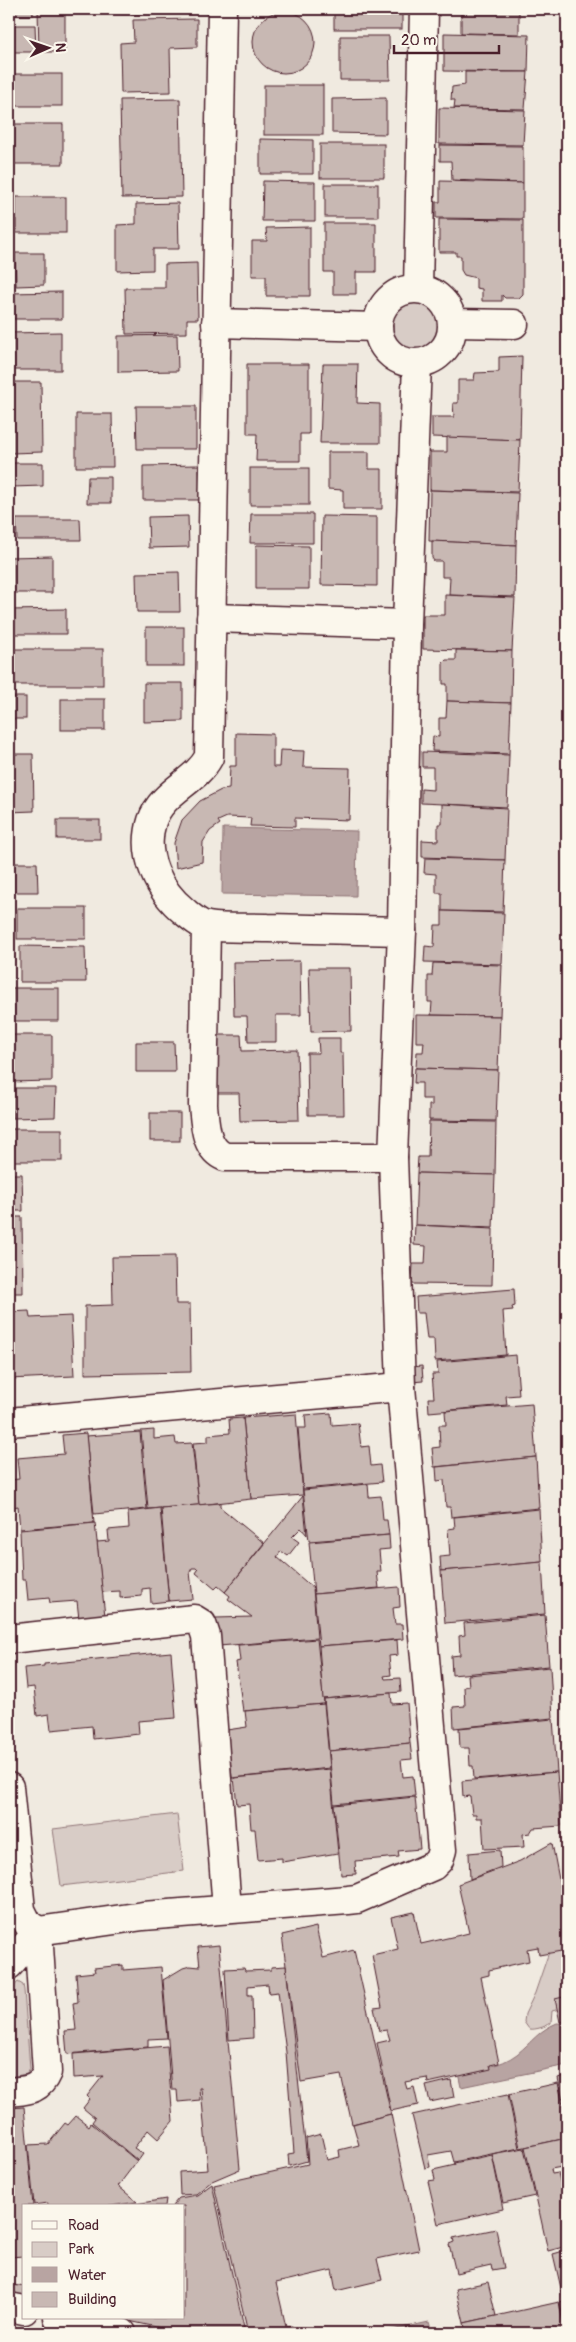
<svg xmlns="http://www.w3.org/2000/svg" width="576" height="2342" viewBox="0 0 576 2342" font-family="Pangolin,sans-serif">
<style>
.green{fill:#d8ccc6;stroke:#917678}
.water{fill:#b8a4a2;stroke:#8c6f72}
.building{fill:#c8b8b3;stroke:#4a1f2b}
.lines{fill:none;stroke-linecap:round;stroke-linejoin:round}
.minor-casing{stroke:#4a1f2b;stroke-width:31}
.minor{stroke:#fbf7ec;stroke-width:28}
</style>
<rect width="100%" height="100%" fill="#f0eae0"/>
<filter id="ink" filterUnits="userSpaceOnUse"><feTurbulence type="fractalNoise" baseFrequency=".02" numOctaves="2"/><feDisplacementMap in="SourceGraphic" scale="10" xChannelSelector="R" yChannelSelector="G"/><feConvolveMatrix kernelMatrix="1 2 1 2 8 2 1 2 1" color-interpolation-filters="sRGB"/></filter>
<g filter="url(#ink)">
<!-- green -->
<g class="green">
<circle cx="416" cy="326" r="24"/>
<polygon points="177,1814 184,1871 61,1886 53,1829"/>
<path d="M557,1948l10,5v54l-15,4 -1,12c-6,4 -16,7 -22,6l-5,-7 1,-8 10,-21 15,-44z"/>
<polygon points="18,1982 23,1985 24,1990 30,2069 27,2074 9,2077 9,1992"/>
</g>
<!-- water -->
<g class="water">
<polygon points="223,828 357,831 356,896 222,894"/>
<path d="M557,2023l10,1v41l-106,22 -3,-14c20,-4 42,-6 59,-19 16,-13 21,-23 40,-31z"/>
<polygon points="429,2322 432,2333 378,2333"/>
</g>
<!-- building -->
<g class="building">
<rect x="9" y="9" width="24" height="6"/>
<polygon points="38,9 65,9 65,52 39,52"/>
<rect x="122" y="9" width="69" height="5"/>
<rect x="334" y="9" width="68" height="20"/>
<polygon points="461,9 519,9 519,34 461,33"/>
<circle cx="284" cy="42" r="31"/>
<polygon points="197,19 197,47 170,48 171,92 121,93 120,43 134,42 133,20"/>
<polygon points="11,25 35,25 36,52 11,52"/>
<polygon points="444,33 529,35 528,72 444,71"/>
<polygon points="340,36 389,36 390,80 340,80"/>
<polygon points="465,72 528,72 525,109 454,108 455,100 451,100 452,87 465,85"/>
<rect x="9" y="74" width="53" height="32"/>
<rect x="264" y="85" width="59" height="50"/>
<polygon points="386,98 386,134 332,133 332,99"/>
<polygon points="180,99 182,197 122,198 120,100"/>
<polygon points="439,108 525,110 523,145 439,144"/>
<rect x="9" y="124" width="54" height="40"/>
<polygon points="260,139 313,140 313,174 260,174"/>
<rect x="320" y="144" width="64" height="34"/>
<polygon points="440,145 523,146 523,183 452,180 451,161 440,161"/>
<polygon points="263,181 315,182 315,221 262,221"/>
<polygon points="440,181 523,183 523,219 436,218 436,202 440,202"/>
<rect x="325" y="184" width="53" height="33"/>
<rect x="16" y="197" width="50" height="36"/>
<polygon points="178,203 179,249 153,249 153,270 117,271 117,225 136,224 136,204"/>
<polygon points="439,219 523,220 523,294 519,298 505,298 502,295 502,301 482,301 482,289 476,288 476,278 464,275 461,270 461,256 456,256 456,252 439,252"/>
<polygon points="324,223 376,223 376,272 356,272 356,294 333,294 333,272 324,272"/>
<polygon points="310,227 310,296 266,296 266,276 252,276 252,241 267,241 266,228"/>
<polygon points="15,253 44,253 44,285 16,286"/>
<polygon points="197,263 198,319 187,319 187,333 126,334 125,288 165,288 165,264"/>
<polygon points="62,292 62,319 9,319 9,293"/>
<polygon points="61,332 61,370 9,370 9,333"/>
<polygon points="177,335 178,371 118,372 118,336"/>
<polygon points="522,356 520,440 432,437 432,417 454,417 453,403 458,403 458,380 474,380 475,373 499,372 499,357"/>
<polygon points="247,364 309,364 309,434 300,434 300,461 256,461 257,434 247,434"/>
<polygon points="323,364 358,364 357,403 380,404 380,443 320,443"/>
<polygon points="10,382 41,382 42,452 11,453"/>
<polygon points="136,406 196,406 196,449 137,449"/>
<polygon points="76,414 112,414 113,467 76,467"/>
<polygon points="447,437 520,440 518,492 430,490 430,452 447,452"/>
<polygon points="328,452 369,452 369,469 382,469 382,509 343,509 343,490 328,489"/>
<polygon points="12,463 43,463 43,486 12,487"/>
<polygon points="199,465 200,500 143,500 143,466"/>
<rect x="250" y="468" width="59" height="37"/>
<polygon points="88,477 111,477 111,503 87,503"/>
<polygon points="430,490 518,493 516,545 429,541"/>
<polygon points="251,514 313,514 313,543 250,543"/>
<polygon points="188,516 189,547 149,548 148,517"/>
<polygon points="322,516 377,517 377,586 321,585"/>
<polygon points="16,519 80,519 81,540 17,540"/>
<polygon points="432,541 516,545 515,597 449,595 450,577 442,577 442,561 434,561 432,558"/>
<polygon points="256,545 309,546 309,589 256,589"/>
<polygon points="52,556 52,593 9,593 9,557"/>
<polygon points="179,572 180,612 137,612 136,573"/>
<polygon points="445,595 515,598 512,651 423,649 423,615 445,615"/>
<polygon points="66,609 66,634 9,634 9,610"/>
<rect x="146" y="627" width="38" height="39"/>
<rect x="9" y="649" width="94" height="36"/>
<polygon points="456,650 512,651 511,703 447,701 447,684 443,684 443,663 446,660 456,660"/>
<polygon points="144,683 183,683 183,721 144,722"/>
<rect x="9" y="697" width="17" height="22"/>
<rect x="61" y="699" width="44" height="31"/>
<polygon points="447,701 511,703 509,754 432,751 433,736 439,737 439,718 446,718"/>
<polygon points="236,733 273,734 273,767 279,767 280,750 304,751 303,767 350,768 349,820 295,818 295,827 250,826 251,818 227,817 218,821 220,824 210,831 203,842 202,862 176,868 174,843 182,820 200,801 221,790 229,789 230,766 236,766"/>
<polygon points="422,752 509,755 507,807 421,803 421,789 433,790 433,767 422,767"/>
<polygon points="9,754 33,754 34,811 9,812"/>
<polygon points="442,804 507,808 505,860 422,857 422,840 438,841 438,824 442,824"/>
<rect x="57" y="820" width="43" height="19"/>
<polygon points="425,858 505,860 503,912 442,911 442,893 436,893 436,874 424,873"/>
<polygon points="9,863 37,863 38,892 9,892"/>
<rect x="17" y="908" width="69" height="31"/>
<polygon points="442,911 504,913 502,964 424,962 425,946 434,947 435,925 442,925"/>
<polygon points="20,946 85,947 86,982 20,982"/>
<polygon points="300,961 301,1015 276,1015 276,1042 248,1042 247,1016 234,1016 233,962"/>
<polygon points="433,963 502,965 500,1016 431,1015 432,1002 428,1002 428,976 432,976"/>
<polygon points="309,968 350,968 351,1031 311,1032"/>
<rect x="9" y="988" width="50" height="33"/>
<polygon points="416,1015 500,1016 498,1070 416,1068 417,1052 423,1052 424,1042 416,1042"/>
<polygon points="9,1035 52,1035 52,1081 9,1082"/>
<polygon points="216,1035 241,1035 242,1051 297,1050 299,1120 240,1121 239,1093 217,1093"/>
<polygon points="318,1038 340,1038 340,1053 343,1053 344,1115 308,1115 307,1053 319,1053"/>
<polygon points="136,1042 174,1042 175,1072 136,1072"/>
<polygon points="415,1068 498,1070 496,1121 429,1120 429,1105 432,1105 432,1099 422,1099 422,1083 414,1083"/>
<polygon points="12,1088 56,1088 55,1117 12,1118"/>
<rect x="150" y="1113" width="30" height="28"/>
<polygon points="429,1121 496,1122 495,1175 417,1173 418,1157 428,1157"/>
<rect x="9" y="1129" width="53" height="32"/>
<polygon points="417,1173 495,1175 493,1228 415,1225"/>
<polygon points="9,1174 22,1174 23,1211 9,1211"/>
<polygon points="9,1217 22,1217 23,1293 9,1293"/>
<polygon points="415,1225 493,1229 492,1285 412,1284 413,1264 425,1264 426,1246 414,1245"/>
<polygon points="175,1256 176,1304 190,1304 191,1372 85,1374 85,1306 113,1305 112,1257"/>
<polygon points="514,1289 515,1306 512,1307 513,1310 503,1311 506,1355 435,1361 434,1339 427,1339 424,1313 417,1313 416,1297"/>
<polygon points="29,1311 30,1318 71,1316 74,1376 9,1379 9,1312"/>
<polygon points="516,1355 519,1395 506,1396 507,1405 429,1412 428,1398 434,1398 432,1374 438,1374 437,1362"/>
<polygon points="422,1366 423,1381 412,1382 411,1367"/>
<polygon points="532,1404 536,1457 434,1467 432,1448 440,1447 439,1425 446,1425 445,1411"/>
<polygon points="331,1413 332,1425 358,1423 361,1447 369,1446 371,1466 380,1465 382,1482 303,1489 298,1428 306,1428 305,1415"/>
<polygon points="296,1414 303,1495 251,1499 243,1418"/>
<polygon points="243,1418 251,1499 199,1505 193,1443 208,1442 208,1435 230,1433 229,1419"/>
<polygon points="154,1430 154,1439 175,1437 176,1444 192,1443 199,1505 148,1509 141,1431"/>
<polygon points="140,1432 147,1509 94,1514 86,1436"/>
<polygon points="86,1433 94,1523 20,1529 18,1506 13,1507 10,1480 19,1479 17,1458 64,1454 62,1435"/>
<polygon points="536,1457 539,1508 451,1517 450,1507 446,1507 444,1480 437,1481 436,1467"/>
<polygon points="368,1484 369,1497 381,1496 383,1520 387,1520 389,1535 309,1541 303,1490"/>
<polygon points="303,1496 307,1535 301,1528 292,1537 299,1542 288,1556 281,1551 277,1557 313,1588 317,1638 219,1646 216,1618 252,1617 228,1599 230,1596 225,1592"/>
<polygon points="220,1503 220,1507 264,1543 225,1592 218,1586 215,1589 196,1573 198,1570 196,1568 192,1568 190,1572 193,1599 169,1601 161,1508"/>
<polygon points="160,1508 169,1601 151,1603 150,1588 142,1589 142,1596 120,1598 120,1591 102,1592 97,1542 109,1541 108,1530 129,1528 128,1512"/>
<polygon points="539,1509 542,1562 441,1571 440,1557 450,1556 448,1529 455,1528 454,1517"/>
<polygon points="95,1523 105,1616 79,1619 77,1601 50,1603 49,1598 28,1600 26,1580 22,1580 20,1530"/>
<polygon points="389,1535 390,1549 379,1550 381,1572 377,1572 379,1588 314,1594 309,1542"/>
<polygon points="542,1562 545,1614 445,1623 441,1571"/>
<polygon points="399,1587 400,1607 393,1608 395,1624 402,1624 403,1639 319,1646 314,1594"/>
<polygon points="545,1615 549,1666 452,1675 451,1656 460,1655 459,1636 465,1635 464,1623"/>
<polygon points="317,1639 324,1704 243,1711 236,1662 240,1661 238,1645"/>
<polygon points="397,1640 398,1655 389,1656 391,1675 384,1676 385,1679 400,1678 401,1692 323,1699 319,1646"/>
<polygon points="171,1652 176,1718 138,1721 139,1734 93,1739 92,1726 51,1730 49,1714 37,1716 34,1687 26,1688 24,1668 44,1666 44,1664"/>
<polygon points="550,1667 553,1718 454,1728 453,1707 465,1706 464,1687 469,1686 468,1675"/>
<polygon points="391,1693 392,1704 407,1703 410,1743 329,1751 324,1699"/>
<polygon points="324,1704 330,1768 232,1778 227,1730 247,1727 245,1711"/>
<polygon points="553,1719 557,1772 474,1779 473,1766 470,1766 469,1748 460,1748 459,1728"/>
<polygon points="410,1743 412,1759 401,1760 403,1777 413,1776 415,1796 334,1804 329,1751"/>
<polygon points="330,1769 338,1853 282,1862 282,1858 258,1860 255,1829 251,1829 249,1804 237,1805 234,1778"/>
<polygon points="557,1772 561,1826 533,1828 530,1833 523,1834 524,1847 484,1849 482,1818 476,1818 476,1814 472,1814 470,1796 463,1797 462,1781"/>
<polygon points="415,1797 420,1849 398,1851 399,1857 355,1861 356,1874 341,1875 334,1805"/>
<polygon points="552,1843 567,1921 567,1950 539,1955 538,1947 527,1949 529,1961 489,1970 489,1975 481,1977 499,2063 490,2065 491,2069 428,2083 427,2078 405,2082 407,2089 414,2087 418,2105 391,2111 377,2043 390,2040 387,2030 379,2031 374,2008 382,2007 372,1955 398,1949 391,1917 414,1912 421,1944 469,1933 458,1884 520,1861"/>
<polygon points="500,1850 501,1867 470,1879 469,1853"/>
<polygon points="316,1927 323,1958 354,1950 391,2114 352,2124 341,2075 301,2082 282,1935"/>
<polygon points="219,1945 240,2169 212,2181 196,2194 180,2195 179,2172 208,2170 201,2088 199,2088 200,2100 178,2102 177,2090 172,2090 163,1980 183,1968 190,1966 200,1967 198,1947"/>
<polygon points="123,1965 123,1970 161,1967 167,2038 148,2039 148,2047 67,2054 65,2031 76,2030 73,2003 78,2002 76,1974 95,1972 94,1968"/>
<polygon points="286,1966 307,2161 289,2166 288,2154 294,2153 286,2052 278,1992 269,1993 268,1984 248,1986 248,1995 252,1995 253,2038 229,2040 225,1969 244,1968 245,1971 271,1970 271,1967"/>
<polygon points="567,1996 567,2021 560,2022 555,1999"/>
<polygon points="167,2046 173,2121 158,2139 148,2130 134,2148 143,2154 138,2161 92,2122 95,2118 83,2108 90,2099 87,2096 103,2076 74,2078 73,2054"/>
<polygon points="567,2075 567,2119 558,2078"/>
<polygon points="451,2080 454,2097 430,2102 426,2086"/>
<polygon points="558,2083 567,2122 567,2138 520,2148 509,2094"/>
<polygon points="508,2094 519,2148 454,2162 451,2151 428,2155 430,2167 425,2168 412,2115"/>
<polygon points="24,2107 33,2206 24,2206 24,2256 9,2257 9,2108"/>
<polygon points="391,2114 419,2250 377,2259 382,2280 336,2291 332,2270 276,2283 286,2327 292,2326 294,2333 248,2333 214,2185 308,2164 306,2138 321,2134 327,2160 340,2157 339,2150 359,2145 353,2124"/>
<polygon points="76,2116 89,2126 91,2123 137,2161 118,2186 137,2202 111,2206 48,2206 48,2203 34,2205 28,2145 48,2144 65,2123 68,2125"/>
<polygon points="567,2138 567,2166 551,2169 552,2174 558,2173 567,2210 567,2246 548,2251 525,2147"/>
<polygon points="524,2148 535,2196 503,2203 492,2154"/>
<polygon points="492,2155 503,2209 438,2224 428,2181 435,2180 433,2170 455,2165 454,2163"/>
<polygon points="212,2184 244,2328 241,2333 184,2333 129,2321 131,2318 184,2318 184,2206 172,2206 179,2198 197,2195"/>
<polygon points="166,2199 165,2206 129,2206 129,2205"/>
<polygon points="496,2229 504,2268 492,2270 491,2265 456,2273 449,2244 454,2242 453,2238"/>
<polygon points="567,2250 567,2300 564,2301 553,2254"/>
<polygon points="488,2282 496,2316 464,2323 456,2289"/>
<polygon points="9,2284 24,2287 24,2301 9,2298"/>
<polygon points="567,2300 567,2333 565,2333 560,2302"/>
<polygon points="559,2302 565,2333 466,2333 464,2323"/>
</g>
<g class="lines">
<!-- minor casing -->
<g class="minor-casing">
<g id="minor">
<path d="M222,9l-13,748c-14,26 -47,34 -57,64 -11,35 7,70 33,91 6,5 15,13 23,14 19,3 41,1 60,2 45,1 89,2 134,3"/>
<polyline points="418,288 424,9"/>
<circle cx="415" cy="326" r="37"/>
<polyline points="216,323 378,327"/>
<polyline points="453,323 514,324"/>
<polyline points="211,618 407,624"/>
<path d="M206,926l-3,179c2,19 2,44 22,52h168"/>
<polyline points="9,1422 401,1387"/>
<polyline points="9,1639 194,1619 202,1624 206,1636 227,1909"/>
<path d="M9,1787l12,123 7,14 10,7 9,141c-8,19 -20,18 -38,20"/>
<polyline points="9,1965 38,1931 143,1916 348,1900 357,1899 433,1866 439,1860 442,1850 401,1387 393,1157 402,931 407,624 417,364"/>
<polyline points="9,2307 24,2310"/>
<polyline points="58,2318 122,2333"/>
</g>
</g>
<!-- minor -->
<use href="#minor" class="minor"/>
</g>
</g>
<!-- margin -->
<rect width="576" height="2342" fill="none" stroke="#fbf7ec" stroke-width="30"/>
<rect x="15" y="15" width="546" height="2312" fill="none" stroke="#4a1f2b" stroke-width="2" filter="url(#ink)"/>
<!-- legend -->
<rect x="22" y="2204" width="162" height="115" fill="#fbf7ec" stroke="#b4a19f"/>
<rect x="32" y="2221" width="25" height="8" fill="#fbf7ec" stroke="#b4a19f"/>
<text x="68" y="2230" font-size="15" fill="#4a1f2b">Road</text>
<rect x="32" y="2242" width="25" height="15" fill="#d8ccc6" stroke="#b4a19f"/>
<text x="68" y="2254" font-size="15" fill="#4a1f2b">Park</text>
<rect x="32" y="2267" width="25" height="15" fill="#b8a4a2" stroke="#b4a19f"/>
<text x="68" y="2280" font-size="15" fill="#4a1f2b">Water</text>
<rect x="32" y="2292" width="25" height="15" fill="#c8b8b3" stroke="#b4a19f"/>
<text x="68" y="2304" font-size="15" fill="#4a1f2b">Building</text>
<!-- north arrow -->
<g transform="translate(48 48) rotate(88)" stroke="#fbf7ec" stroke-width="4" paint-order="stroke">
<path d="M0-4L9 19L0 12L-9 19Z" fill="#4a1f2b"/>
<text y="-8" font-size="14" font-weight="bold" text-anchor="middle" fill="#4a1f2b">N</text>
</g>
<!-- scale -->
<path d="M394 45v8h105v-8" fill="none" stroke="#4a1f2b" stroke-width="2.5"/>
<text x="401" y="45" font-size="15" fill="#4a1f2b" stroke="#fbf7ec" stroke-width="4" paint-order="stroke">20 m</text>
</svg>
